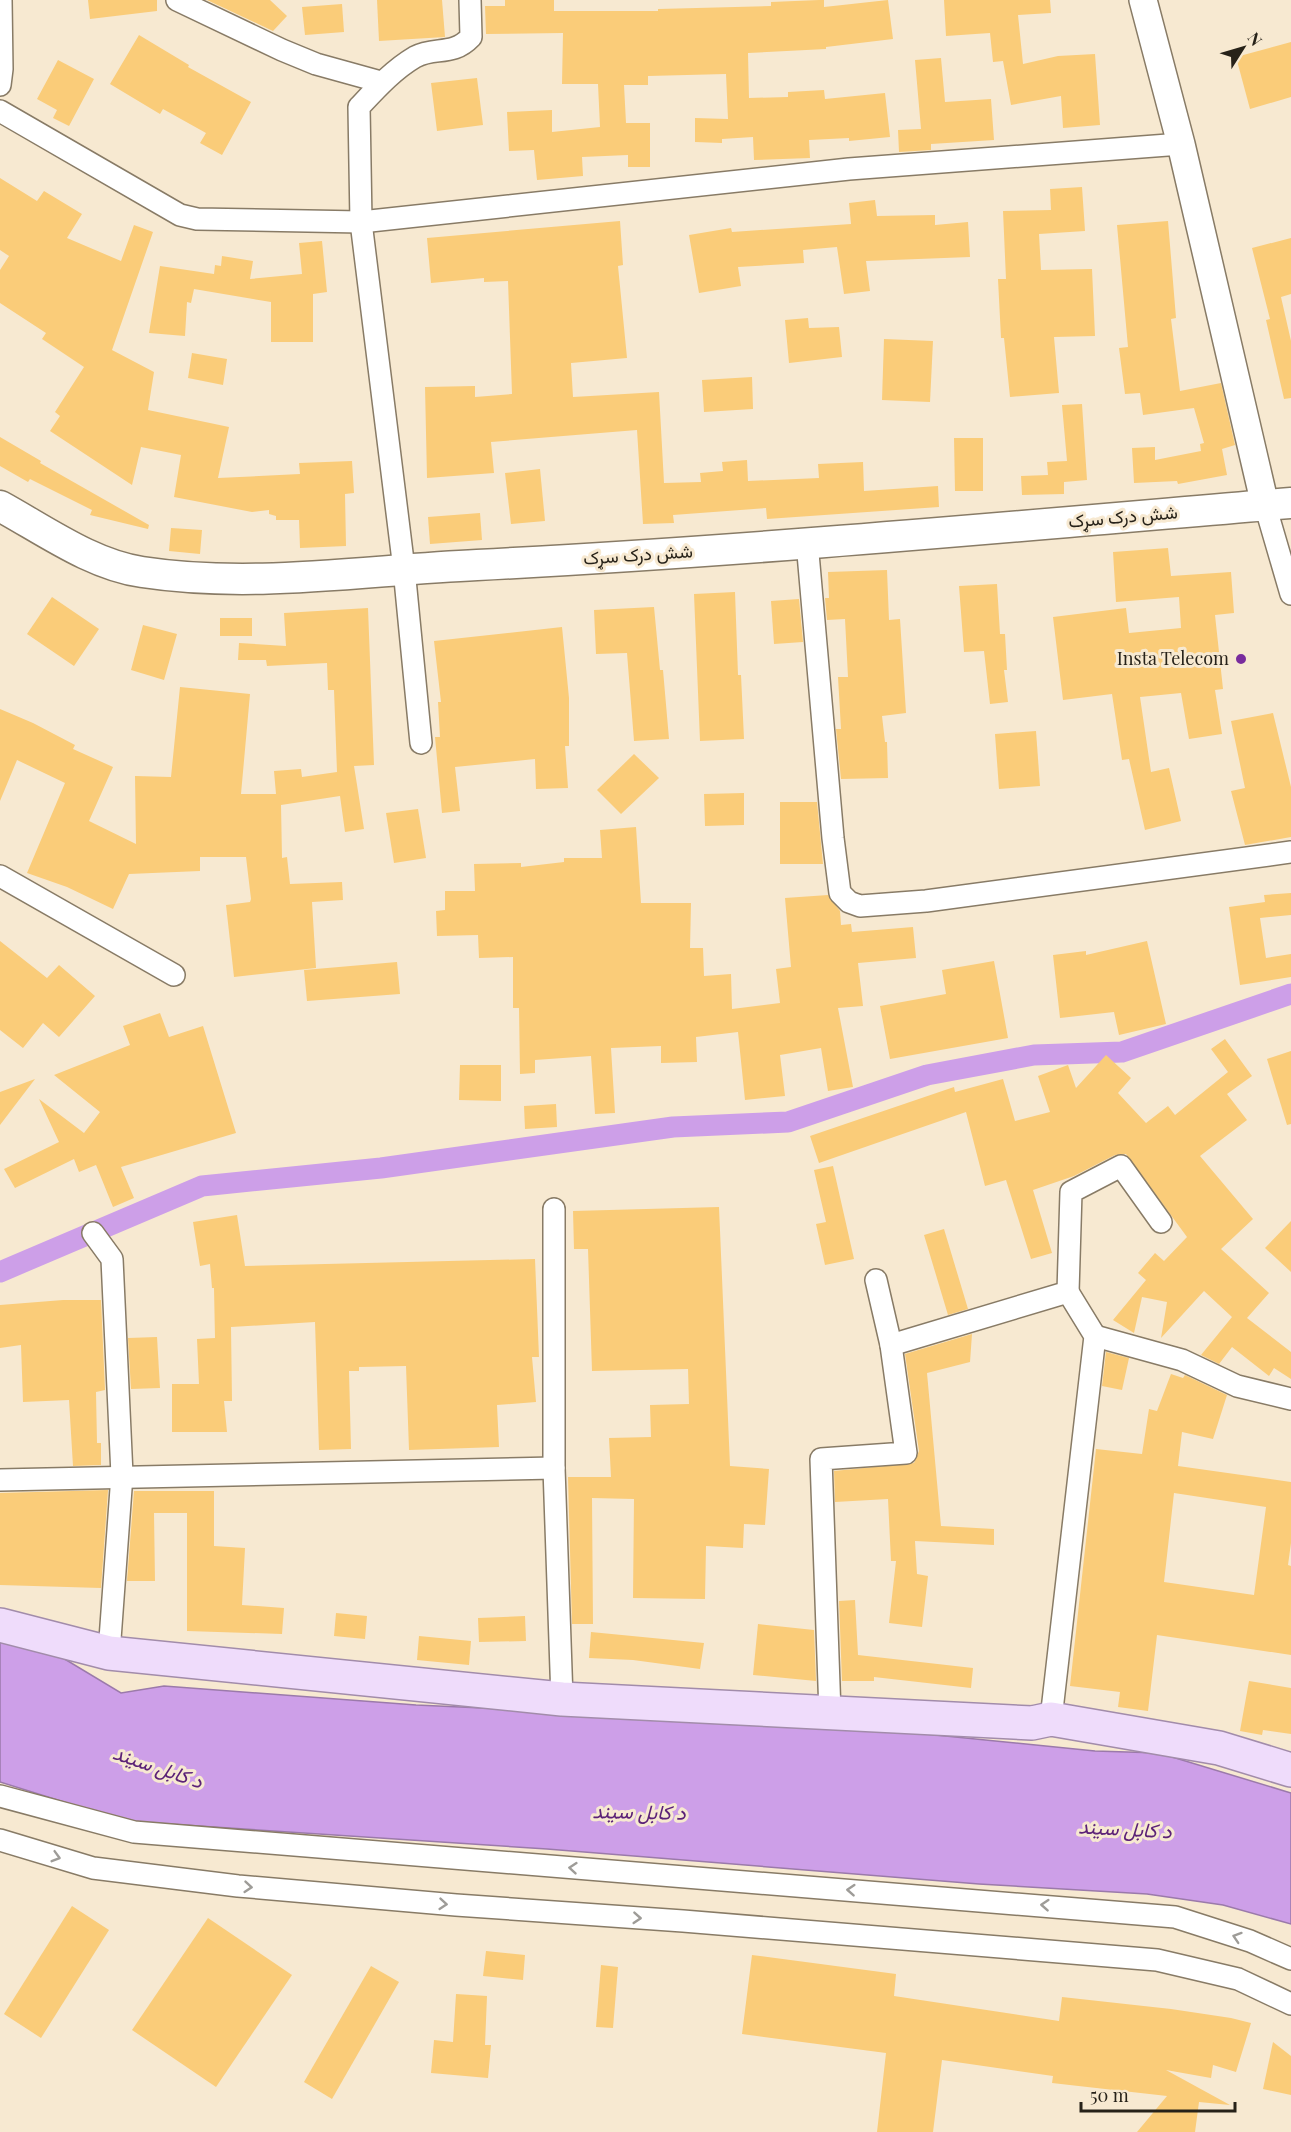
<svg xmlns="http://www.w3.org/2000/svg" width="1291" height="2132" viewBox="0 0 1291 2132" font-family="'Playfair Display',Vazirmatn,serif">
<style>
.water{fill:#cd9fe8;stroke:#9b7aaa;stroke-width:1.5}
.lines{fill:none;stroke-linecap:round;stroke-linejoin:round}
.canal{stroke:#cd9fe8;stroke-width:21}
.building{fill:#facc79;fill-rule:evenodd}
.minor-casing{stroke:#887b66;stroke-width:24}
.tertiary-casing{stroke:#887b66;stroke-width:30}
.secondary-casing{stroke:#887b66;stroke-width:33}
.primary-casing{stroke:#a28caa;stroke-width:36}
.minor{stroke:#fff;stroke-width:21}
.tertiary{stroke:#fff;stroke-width:27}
.secondary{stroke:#fff;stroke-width:30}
.primary{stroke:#efdcfb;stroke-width:33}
.oneway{stroke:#9e9c98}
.poi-dot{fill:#792c9d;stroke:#f7e9d1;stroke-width:2}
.labels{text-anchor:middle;stroke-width:6;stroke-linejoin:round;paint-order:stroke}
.street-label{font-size:18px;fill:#272219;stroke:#f7e9d1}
.poi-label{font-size:18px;fill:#272219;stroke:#f7e9d1;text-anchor:end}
.water-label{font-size:20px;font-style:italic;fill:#5b2177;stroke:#f7e9d1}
</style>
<rect width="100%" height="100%" fill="#f7e9d1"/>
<!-- water -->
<polygon class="water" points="0,1635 53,1652 121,1693 164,1686 416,1705 815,1723 1095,1751 1159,1753 1291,1793 1291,1924 1223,1905 1147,1894 979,1884 547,1849 138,1822 80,1807 0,1782"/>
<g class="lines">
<!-- canal -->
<polyline class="canal" points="0,1272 202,1186 381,1168 673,1127 788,1122 927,1075 1034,1055 1122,1052 1291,994"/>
</g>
<!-- building -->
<g class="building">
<polygon points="88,0 157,0 157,11 90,19"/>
<polygon points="207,0 270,0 287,16 273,31"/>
<polygon points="377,0 442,0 445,37 379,41"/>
<polygon points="505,0 554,0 554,11 658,11 658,9 771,6 771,2 819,0 824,0 824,7 888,0 893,39 826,47 826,49 748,53 749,98 788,97 788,92 824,90 825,99 885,93 890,137 849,141 849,138 809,140 810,158 754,160 753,137 722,139 722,143 695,142 695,118 728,119 726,74 648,76 648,85 624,85 626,123 650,123 650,167 628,167 628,155 582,157 583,176 537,180 534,150 509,151 507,112 552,110 552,132 600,127 598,84 562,84 563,33 486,34 485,6 505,6"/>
<polygon points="944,0 1050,0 1051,13 1018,15 1023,64 1058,56 1095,54 1100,125 1063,128 1061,96 1011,105 1003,61 993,62 990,33 946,36"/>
<polygon points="342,4 344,32 305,35 302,7"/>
<polygon points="139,35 189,65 188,67 251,102 222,155 200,143 206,133 163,109 160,114 110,84"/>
<polygon points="1291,42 1291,97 1250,109 1236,57"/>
<polygon points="941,58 945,102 991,99 994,140 931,144 931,150 899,152 898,130 921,129 915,60"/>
<polygon points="58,60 94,79 69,126 53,118 57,110 37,99"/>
<polygon points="477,78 483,125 437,131 431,83"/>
<polygon points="0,178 37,201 44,191 82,214 67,238 121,261 134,225 153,232 112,350 154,372 148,410 229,427 218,478 300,474 299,463 352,461 354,493 345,494 346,546 300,548 299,520 276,520 276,516 269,514 269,510 252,512 174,497 181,455 141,447 132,485 50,431 60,416 55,412 84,367 42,339 46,333 0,303 0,270 9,256 0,250"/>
<polygon points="1082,187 1085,231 1039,234 1041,270 1092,269 1095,336 1054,337 1059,393 1010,397 1004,338 1001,338 998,279 1006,279 1003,211 1051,210 1050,189"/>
<polygon points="875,200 877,216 935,215 935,225 968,222 970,257 866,261 870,291 844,294 837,247 803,250 804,263 738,267 741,286 699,293 689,235 731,228 732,232 851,224 849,203"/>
<polygon points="620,221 623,265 618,266 627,358 571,363 573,397 659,392 664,483 701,482 700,473 723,471 722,462 747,460 748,481 819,478 818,464 863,462 864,491 938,486 939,507 767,519 766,508 673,515 674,523 643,524 637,430 491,442 494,473 427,478 425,387 475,386 475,397 512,394 508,281 484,282 484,278 431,283 427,238"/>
<polygon points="1168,221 1176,318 1171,319 1180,391 1221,383 1235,445 1222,449 1227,475 1178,484 1177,481 1134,483 1132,448 1155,447 1155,460 1201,451 1200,444 1204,443 1194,408 1143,415 1140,393 1125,394 1119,348 1128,347 1117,225"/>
<polygon points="1291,238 1291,294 1281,297 1291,341 1291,398 1284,399 1266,320 1270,319 1252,248"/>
<polygon points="322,241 327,292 313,294 313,342 271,342 271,302 194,289 191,303 187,302 185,336 149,333 160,266 214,274 215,265 221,266 222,256 253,261 250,279 302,274 299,243"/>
<polygon points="808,318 809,328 839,327 842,357 789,363 785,320"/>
<polygon points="884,339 933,341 930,402 882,400"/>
<polygon points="192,353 227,359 223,385 188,378"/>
<polygon points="752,377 753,409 704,412 702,380"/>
<polygon points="1082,404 1087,480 1064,482 1064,494 1022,495 1021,476 1048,475 1047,462 1067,461 1062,405"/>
<polygon points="0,437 41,461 40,463 149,525 148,529 90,515 92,510 30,479 28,482 0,466"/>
<polygon points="954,438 983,438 983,491 955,491"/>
<polygon points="540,469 545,521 511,524 505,473"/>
<polygon points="480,513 482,540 430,544 428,517"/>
<polygon points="171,528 202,530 200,554 169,551"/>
<polygon points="1168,548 1171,576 1231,572 1234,613 1215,615 1223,689 1215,690 1222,734 1189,739 1181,693 1140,697 1151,772 1169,768 1181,821 1145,830 1129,759 1122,760 1112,694 1063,700 1053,617 1126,608 1129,633 1181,628 1179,597 1116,602 1113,552"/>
<polygon points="887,570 889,620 900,619 906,713 882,716 885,742 887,742 888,778 841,779 836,729 841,729 838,677 848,677 845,619 827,620 825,598 829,598 828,572"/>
<polygon points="997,584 1000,634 1005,634 1007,670 1004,670 1008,702 990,704 984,651 964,652 959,586"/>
<polygon points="735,592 738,675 741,675 744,739 700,741 694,594"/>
<polygon points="52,597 99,629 74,666 27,634"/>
<polygon points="799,599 803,642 774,644 771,601"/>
<polygon points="654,607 660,670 663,670 669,739 634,741 627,653 596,654 594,610"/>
<polygon points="368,608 374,765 354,766 364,829 345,832 340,796 281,805 282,858 287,857 290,884 342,882 343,900 312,902 316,968 234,977 226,905 250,902 251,899 246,857 200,857 200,871 129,874 113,909 67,887 27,873 65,783 17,760 0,801 0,709 33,723 75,745 73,749 113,767 89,821 136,844 135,776 171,777 180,687 250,694 241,794 276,794 274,771 301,769 302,777 337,772 334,690 328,690 327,663 267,666 266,660 238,660 239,643 286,646 284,613"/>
<rect x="220" y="618" width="32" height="18"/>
<polygon points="143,625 177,634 164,680 131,670"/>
<polygon points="562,627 569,698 569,746 565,746 568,788 536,789 535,759 455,767 460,811 442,813 435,737 440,737 438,702 441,702 434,641"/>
<polygon points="1273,713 1291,787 1291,837 1245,845 1231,791 1245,788 1231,721"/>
<polygon points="1036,731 1040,786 999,789 995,734"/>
<polygon points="634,754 659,778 621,814 597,790"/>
<polygon points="744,793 744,825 705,826 704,794"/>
<polygon points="780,802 817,802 823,864 780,864"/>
<polygon points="418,809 426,858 394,863 386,813"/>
<polygon points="636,827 641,903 691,903 690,948 703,948 704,976 731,974 732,1009 780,1003 776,969 791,967 785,898 828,895 840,911 841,925 851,924 852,932 913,927 916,958 858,963 863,1006 838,1008 853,1087 828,1091 821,1048 780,1055 785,1096 745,1100 738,1032 696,1037 697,1062 661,1063 661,1046 611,1048 615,1113 595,1114 591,1056 535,1060 535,1073 520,1074 519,1008 513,1008 513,957 479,958 478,935 437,936 436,911 445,910 445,891 475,891 474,864 521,863 521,867 564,862 564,858 602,858 600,830"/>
<polygon points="1291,893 1291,915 1260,918 1266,958 1291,954 1291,977 1240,985 1229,907 1265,902 1264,895"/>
<polygon points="0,941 47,978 59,965 95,996 59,1037 43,1023 23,1048 0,1030"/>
<polygon points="1147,941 1166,1024 1119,1035 1114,1012 1060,1018 1053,955 1086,951 1086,955"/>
<polygon points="994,961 1008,1038 890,1059 880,1006 946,994 942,970"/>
<polygon points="397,962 400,994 307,1001 304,970"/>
<polygon points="160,1013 169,1037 203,1026 236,1133 121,1167 134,1198 113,1207 96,1165 79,1172 74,1159 15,1188 4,1169 59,1142 39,1099 84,1133 100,1112 54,1075 130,1045 123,1026"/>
<polygon points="1225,1039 1252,1076 1227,1094 1247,1120 1200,1156 1253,1219 1221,1249 1269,1293 1247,1318 1291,1352 1291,1379 1274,1368 1269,1376 1232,1347 1219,1364 1201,1355 1232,1317 1204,1291 1161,1338 1167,1302 1142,1297 1134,1333 1113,1320 1146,1280 1138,1273 1155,1253 1164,1261 1187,1237 1126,1154 1115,1155 1074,1176 1033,1190 1052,1253 1031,1259 1006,1180 985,1186 966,1112 819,1163 810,1136 954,1087 955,1092 1003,1079 1015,1121 1050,1112 1038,1076 1068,1065 1076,1088 1106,1055 1131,1078 1118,1093 1146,1123 1168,1106 1175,1115 1228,1072 1211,1049"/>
<polygon points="1291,1051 1291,1124 1287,1125 1267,1059"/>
<polygon points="460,1065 501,1065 501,1101 459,1100"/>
<polygon points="35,1079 0,1125 0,1092"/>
<polygon points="556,1104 557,1127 525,1129 524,1106"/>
<polygon points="833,1166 854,1259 825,1265 816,1224 826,1222 814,1170"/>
<polygon points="719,1207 730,1466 769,1469 765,1525 744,1524 743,1548 706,1546 705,1599 633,1598 634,1499 592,1498 593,1624 572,1624 568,1477 611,1477 609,1438 651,1437 650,1405 689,1404 688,1369 592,1371 588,1249 574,1249 573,1211"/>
<polygon points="237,1215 245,1266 535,1259 539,1357 532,1357 536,1402 497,1405 499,1447 409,1450 406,1366 359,1367 359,1371 349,1371 351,1449 319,1450 315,1322 231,1327 232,1401 224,1401 227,1432 172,1432 172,1384 199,1384 197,1339 215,1338 214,1288 212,1288 210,1264 200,1266 193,1222"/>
<polygon points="1291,1221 1291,1272 1265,1248"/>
<polygon points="944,1229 968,1309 948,1315 924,1235"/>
<polygon points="63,1300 101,1300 105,1390 96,1392 97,1443 101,1443 101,1465 73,1466 69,1400 23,1402 21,1345 0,1348 0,1305"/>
<polygon points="972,1334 970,1362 927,1373 941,1526 994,1529 994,1545 915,1541 917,1574 928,1576 922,1627 889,1623 896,1561 891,1561 888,1499 835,1502 834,1471 914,1463 919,1451 905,1354"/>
<polygon points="157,1337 160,1388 131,1389 128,1338"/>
<polygon points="1106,1352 1129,1358 1122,1390 1102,1386"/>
<path d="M1171,1374l12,4 2,-3 42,20 -14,44 -31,-7 -4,34 113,16v61l-3,22 3,1v89l-134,-20 -9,76 -30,-4 2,-15 -50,-6 26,-237 46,5 7,-45 8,2zM1174,1493l92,14 -12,88 -90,-13z"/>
<polygon points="108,1490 101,1588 0,1585 0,1493"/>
<polygon points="134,1491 214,1491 214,1546 245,1548 242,1605 284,1608 282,1634 187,1631 187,1513 154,1513 155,1581 127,1581"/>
<polygon points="855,1600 858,1655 973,1668 971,1688 874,1677 874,1681 842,1681 839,1601"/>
<polygon points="336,1613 367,1616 365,1639 334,1636"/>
<polygon points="525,1616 526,1641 479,1642 478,1618"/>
<polygon points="758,1624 814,1630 816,1681 753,1675"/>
<polygon points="591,1632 704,1643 700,1669 633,1660 589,1658"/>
<polygon points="419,1636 471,1641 469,1665 417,1660"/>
<polygon points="1249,1681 1291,1688 1291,1734 1263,1730 1262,1735 1240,1731"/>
<polygon points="72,1906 109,1930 41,2038 4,2014"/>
<polygon points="208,1918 292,1975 216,2087 132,2030"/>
<polygon points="486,1951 525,1955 523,1980 483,1976"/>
<polygon points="752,1955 896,1974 894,1996 1059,2021 1062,1997 1171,2009 1231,2018 1251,2023 1236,2072 1213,2065 1211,2078 1166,2070 1230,2105 1199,2102 1195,2132 1137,2132 1167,2096 1052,2083 1053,2076 942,2060 933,2132 877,2132 886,2053 742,2034"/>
<polygon points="601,1965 618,1967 613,2028 596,2027"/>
<polygon points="371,1966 399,1982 332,2099 304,2082"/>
<polygon points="456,1994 487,1996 485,2045 491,2045 488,2078 431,2073 434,2040 453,2042"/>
<polygon points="1273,2042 1291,2056 1291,2095 1263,2089"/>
</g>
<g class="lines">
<!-- minor casing -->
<g class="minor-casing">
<g id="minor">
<polyline points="177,0 282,50 316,64 381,82"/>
<polyline points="0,85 2,69 1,0"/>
<polyline points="0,111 180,215 197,219 361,222 849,169 1181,144"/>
<polyline points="1265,505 1291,594"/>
<polyline points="807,542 833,838 840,893 849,902 860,906 926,901 1291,852"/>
<path d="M421,743l-17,-174 -43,-347 -2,-115c17,-18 34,-37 56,-50 20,-11 37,0 56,-20l-1,-37"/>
<polyline points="0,876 174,975"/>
<polyline points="554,1209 554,1468 562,1699"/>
<polyline points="93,1233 112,1259 122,1475 109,1653"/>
<polyline points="1095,1336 1182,1360 1237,1386 1291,1399"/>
<polyline points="891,1345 1068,1292 1071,1192 1121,1166 1161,1222"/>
<polyline points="0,1480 554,1468"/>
<polyline points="830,1713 821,1459 906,1453 891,1345 876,1280"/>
<polyline points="1051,1719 1095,1336 1068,1292"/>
<polyline points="0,1796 134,1832 1175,1917 1250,1941 1291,1959"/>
<polyline points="0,1840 93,1868 238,1886 456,1905 683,1921 1157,1960 1238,1979 1291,2004"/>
</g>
</g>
<!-- tertiary casing -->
<g class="tertiary-casing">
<polyline id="tertiary" points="1143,0 1181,144 1265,505"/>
</g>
<!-- secondary casing -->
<g class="secondary-casing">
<path id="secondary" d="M0,506c44,24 92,59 142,66 111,17 224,-2 335,-7 272,-14 543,-39 814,-62"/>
</g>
<!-- primary casing -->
<g class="primary-casing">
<polyline id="primary" points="0,1625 109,1653 562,1699 1032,1723 1051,1719 1219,1748 1291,1770"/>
</g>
<!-- minor -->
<use href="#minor" class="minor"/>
<!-- tertiary -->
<use href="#tertiary" class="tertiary"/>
<!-- secondary -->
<use href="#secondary" class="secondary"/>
<!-- primary -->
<use href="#primary" class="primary"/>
</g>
<!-- one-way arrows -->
<defs><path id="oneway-chevron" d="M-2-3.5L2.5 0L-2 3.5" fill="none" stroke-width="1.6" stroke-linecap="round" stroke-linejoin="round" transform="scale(1.5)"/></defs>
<g class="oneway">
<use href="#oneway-chevron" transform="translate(56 1857) rotate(16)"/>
<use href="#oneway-chevron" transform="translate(573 1868) rotate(-175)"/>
<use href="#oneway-chevron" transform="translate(248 1887) rotate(5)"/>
<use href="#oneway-chevron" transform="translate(851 1890) rotate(-176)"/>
<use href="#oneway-chevron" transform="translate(443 1904) rotate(5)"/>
<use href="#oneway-chevron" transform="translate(1045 1905) rotate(-176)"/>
<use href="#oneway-chevron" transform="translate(637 1918) rotate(4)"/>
<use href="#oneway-chevron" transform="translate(1237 1937) rotate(-162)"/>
</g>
<!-- markers -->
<circle class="poi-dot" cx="1241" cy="659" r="6"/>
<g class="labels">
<!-- street labels -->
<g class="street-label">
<text transform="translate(1123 517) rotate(-5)" y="6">شش درک سړک</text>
<text transform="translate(638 555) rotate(-4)" y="6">شش درک سړک</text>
</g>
<!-- poi labels -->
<g class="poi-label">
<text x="1229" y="665">Insta Telecom</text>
</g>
<!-- water labels -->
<g class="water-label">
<text transform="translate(158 1767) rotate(19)" y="7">د کابل سيند</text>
<text transform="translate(639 1812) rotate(1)" y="7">د کابل سيند</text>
<text transform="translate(1125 1829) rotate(3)" y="7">د کابل سيند</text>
</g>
</g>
<!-- north arrow -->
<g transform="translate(1243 48) rotate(53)" stroke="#f7e9d1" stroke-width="4.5" paint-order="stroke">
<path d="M0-4.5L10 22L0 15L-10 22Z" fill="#272219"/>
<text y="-9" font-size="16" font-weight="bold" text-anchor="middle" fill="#272219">N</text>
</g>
<!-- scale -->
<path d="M1081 2102v9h154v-9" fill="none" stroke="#272219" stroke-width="3"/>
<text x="1090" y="2102" font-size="18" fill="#272219" stroke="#f7e9d1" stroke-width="4.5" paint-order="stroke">50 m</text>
</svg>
